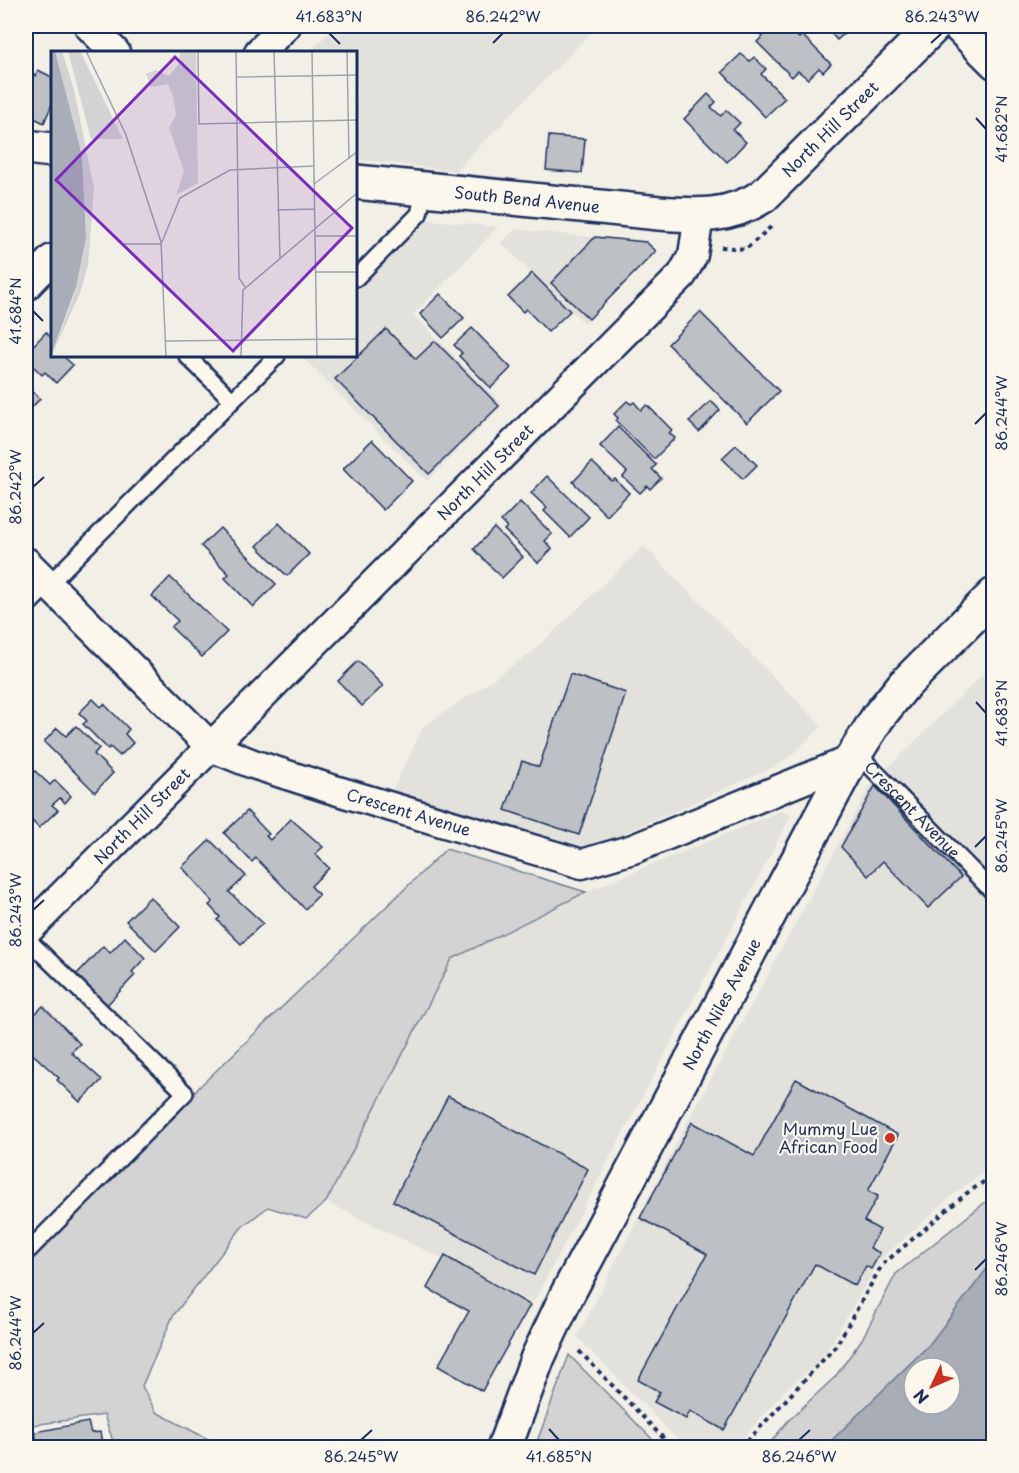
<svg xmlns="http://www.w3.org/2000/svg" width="1019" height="1473" viewBox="0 0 1019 1473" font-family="'Playpen Sans',sans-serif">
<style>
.built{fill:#e2e1dc}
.green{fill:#d2d3d2;stroke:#768198;stroke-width:1.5}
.water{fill:#a9adb7;stroke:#707b93;stroke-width:1.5;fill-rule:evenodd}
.building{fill:#bdc0c4;stroke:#1b2f5e;stroke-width:1.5}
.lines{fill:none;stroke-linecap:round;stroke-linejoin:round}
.lane-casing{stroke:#1b2f5e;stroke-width:20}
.street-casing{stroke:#1b2f5e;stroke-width:33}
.secondary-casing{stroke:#1b2f5e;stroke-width:38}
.path{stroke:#1b2f5e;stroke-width:4;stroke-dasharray:4.5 4.5;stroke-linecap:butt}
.lane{stroke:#fbf7ec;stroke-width:15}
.street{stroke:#fbf7ec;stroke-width:28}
.secondary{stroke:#fbf7ec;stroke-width:33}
.ticks{fill:none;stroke:#1b2f5e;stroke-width:2}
.poi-dot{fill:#c8321e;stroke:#fbf7ec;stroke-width:2}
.labels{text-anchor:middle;stroke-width:4.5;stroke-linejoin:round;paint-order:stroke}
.street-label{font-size:16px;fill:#1b2f5e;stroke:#fbf7ec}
.poi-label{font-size:16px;fill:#1b2f5e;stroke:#fbf7ec;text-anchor:end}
.inset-road{fill:none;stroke:#9ca2b0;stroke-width:1.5}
.view{fill:#7b2cbf;fill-opacity:0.15;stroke:#7b2cbf;stroke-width:3}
.inset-edge{fill:none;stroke:#1b2f5e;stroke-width:3}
.neatline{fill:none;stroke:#1b2f5e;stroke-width:2}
.ticks-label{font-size:15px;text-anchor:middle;fill:#1b2f5e}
</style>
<rect width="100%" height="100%" fill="#f2efe6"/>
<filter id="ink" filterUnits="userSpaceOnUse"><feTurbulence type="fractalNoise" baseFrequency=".0167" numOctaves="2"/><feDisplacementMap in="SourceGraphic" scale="12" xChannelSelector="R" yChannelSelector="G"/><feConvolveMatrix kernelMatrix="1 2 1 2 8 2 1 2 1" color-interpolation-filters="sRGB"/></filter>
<g filter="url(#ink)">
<!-- built -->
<g class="built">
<polygon points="336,26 598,26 455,171 356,159 356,52 309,52"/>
<polygon points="422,219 498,227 413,315 503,405 427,481 301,356 356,356 356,287"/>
<polygon points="515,229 644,243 655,253 585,324 501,243"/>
<polygon points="644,546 822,726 792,755 776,766 586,850 576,849 392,792 423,727 530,654"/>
<polygon points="993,664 993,1165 954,1194 879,1261 830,1346 814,1366 786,1389 735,1447 685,1447 577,1337 686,1125 870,786"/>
<polygon points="781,811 791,816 533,1303 326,1202 452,959 586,892"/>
</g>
<!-- green -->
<g class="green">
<polygon points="446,849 586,892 452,959 326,1202 306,1219 268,1207 242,1227 173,1316 142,1386 156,1412 223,1447 115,1447 104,1415 26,1426 26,1263 195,1091"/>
<polygon points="993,1196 993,1261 929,1345 825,1447 766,1448 787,1422 835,1377 862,1339 896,1274"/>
<polygon points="569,1355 660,1447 535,1447"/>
</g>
<!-- water -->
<path class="water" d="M993,1261v186h-168l104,-102zM914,1368h36v36h-36z"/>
<!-- building -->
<g class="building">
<polygon points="773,26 787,26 799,38 802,35 831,64 823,72 819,68 808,79 798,71 792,77 757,42"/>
<polygon points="824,26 853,26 837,40"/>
<polygon points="741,54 750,61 754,57 766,69 761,74 785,98 765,117 722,72"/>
<polygon points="38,70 52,77 52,104 44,123 26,114 26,76 27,72 36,76"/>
<polygon points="708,94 716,102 711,107 721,116 726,110 740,123 733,130 746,142 727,162 684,119"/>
<polygon points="549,136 585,139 582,173 546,170"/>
<polygon points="595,237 646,242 656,251 589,319 551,283"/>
<polygon points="532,273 570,311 548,332 526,309 523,312 508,297"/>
<polygon points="440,294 464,318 443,338 420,314"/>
<polygon points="700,312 779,391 747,423 668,344"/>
<polygon points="472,328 511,368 491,388 459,356 462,353 454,345"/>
<polygon points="386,329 416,359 435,341 499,406 429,474 335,379"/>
<polygon points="46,332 52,339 52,356 63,356 73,365 56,383 45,372 42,375 26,359 26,353"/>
<polygon points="33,392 40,399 26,413 26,393 29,396"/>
<polygon points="627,401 631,404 634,402 641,410 647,405 672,430 669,433 675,438 654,459 616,421 618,418 614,414"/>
<polygon points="711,401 720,410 699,432 689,422"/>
<polygon points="618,427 656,465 652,469 661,478 650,489 647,486 640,493 623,477 627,472 600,446"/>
<polygon points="372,440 412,481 383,510 343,469"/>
<polygon points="736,445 757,465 743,479 722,458"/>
<polygon points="592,462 612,481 615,479 629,493 607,516 573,482"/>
<polygon points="547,476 589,517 570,537 544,511 547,508 531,493"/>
<polygon points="520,502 552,534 545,541 552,549 538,563 504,530 507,527 501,521"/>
<polygon points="279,523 309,554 287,576 257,546"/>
<polygon points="220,528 276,584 253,607 225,578 229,574 201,546"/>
<polygon points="494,528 523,557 502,578 474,549"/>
<polygon points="170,577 227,632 202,657 171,627 178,621 152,596"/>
<polygon points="358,661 383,686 362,706 338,681"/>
<polygon points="570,674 626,693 579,835 505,810 522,761 539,767"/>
<polygon points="93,699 101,707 104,704 129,729 125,734 133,743 120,756 110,747 108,749 83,724 87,721 79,713"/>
<polygon points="76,726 99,748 94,754 113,773 95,792 44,742 57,728 66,736"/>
<polygon points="35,771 50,785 55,780 71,796 65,803 60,798 52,805 58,810 39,828 26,815 26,780"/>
<polygon points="875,786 961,877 928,908 883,861 868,876 841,847"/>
<polygon points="247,811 269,834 266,836 270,840 291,819 323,847 315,854 329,868 311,886 319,895 305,909 256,858 252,862 224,833"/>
<polygon points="210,840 246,876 229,892 263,923 241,944 217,920 220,917 209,905 213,902 182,867"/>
<polygon points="150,897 180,927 156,951 126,921"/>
<polygon points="125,937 145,958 132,972 135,975 107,1005 76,975 103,946 110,953"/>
<polygon points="43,1006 80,1044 71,1052 102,1080 80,1102 57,1080 59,1078 26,1048 26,1023"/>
<polygon points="796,1079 898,1135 868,1191 878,1196 864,1221 880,1230 870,1248 880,1253 871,1269 866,1266 855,1286 815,1264 724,1430 690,1411 686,1419 654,1402 660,1392 638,1380 707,1254 640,1218 692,1122 754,1156"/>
<polygon points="448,1096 588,1169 534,1275 393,1201"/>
<polygon points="445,1256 530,1305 482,1391 438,1366 469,1311 427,1288"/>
<polygon points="88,1422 91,1433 100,1432 103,1448 38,1448 35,1432"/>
</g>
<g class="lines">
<!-- lane casing -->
<g class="lane-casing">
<g id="lane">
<polyline points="356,278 419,214 425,189"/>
<polyline points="187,356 232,400"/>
<polyline points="26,607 277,356"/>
<path id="s1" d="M856,752l138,141"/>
<polyline points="26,938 185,1093 26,1253"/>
</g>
</g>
<!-- street casing -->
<g class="street-casing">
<g id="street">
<polyline points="89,26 115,52"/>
<polyline points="956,26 994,64"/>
<polyline points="259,52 286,26"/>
<polyline points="26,286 52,259"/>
<path id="s2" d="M26,562l185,185 42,17 75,24 254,76 51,-15 218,-89"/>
<path id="s3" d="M26,932l656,-657 11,-20 6,-39"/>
</g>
</g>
<!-- secondary casing -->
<g class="secondary-casing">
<g id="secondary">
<polyline points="26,147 52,150"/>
<path id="s4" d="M356,182l303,31c38,3 70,5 104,-17l171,-170"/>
<path id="s5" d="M504,1448l34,-91 29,-62 284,-535 27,-43 25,-31 91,-91"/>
</g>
</g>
<!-- path -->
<g class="path">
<polyline points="721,247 746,249 773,225"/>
<polyline points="579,1351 673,1448"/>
<polyline points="741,1448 836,1346 882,1265 967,1193 994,1175"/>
</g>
<!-- lane -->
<use href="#lane" class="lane"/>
<!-- street -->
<use href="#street" class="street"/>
<!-- secondary -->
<use href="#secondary" class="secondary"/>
</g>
</g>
<!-- ticks -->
<path class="ticks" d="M329,33l11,11M493,43l10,-10M931,43l11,-10M976,118l10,11M33,311l10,10M975,424l11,-11M33,487l11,-10M976,702l10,11M975,847l11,-11M33,910l11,-10M975,1270l11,-11M33,1333l11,-10M549,1429l10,11M361,1440l11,-10M799,1440l11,-10"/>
<!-- markers -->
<circle class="poi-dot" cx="890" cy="1138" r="6"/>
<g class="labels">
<!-- street labels -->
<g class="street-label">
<text dy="6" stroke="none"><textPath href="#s4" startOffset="507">North Hill Street</textPath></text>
<text dy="6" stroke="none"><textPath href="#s4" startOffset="172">South Bend Avenue</textPath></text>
<text dy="6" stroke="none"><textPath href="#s3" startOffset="650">North Hill Street</textPath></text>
<text dy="6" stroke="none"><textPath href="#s1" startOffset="81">Crescent Avenue</textPath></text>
<text dy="6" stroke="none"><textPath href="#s2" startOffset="470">Crescent Avenue</textPath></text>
<text dy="6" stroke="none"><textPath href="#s3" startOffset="164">North Hill Street</textPath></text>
<text dy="6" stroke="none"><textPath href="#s5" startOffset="495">North Niles Avenue</textPath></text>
</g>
<!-- poi labels -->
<g class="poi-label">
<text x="878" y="1135">Mummy Lue<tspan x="878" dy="18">African Food</tspan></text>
</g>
</g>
<!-- overview -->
<g transform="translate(51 51)">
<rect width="306" height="306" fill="#f2efe6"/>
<path d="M4,0h7l12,39 20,98 -6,77 -8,28 -29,64 23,-62 12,-57 -4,-83zM17,0h12l43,88h-32zM129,0h16l2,132 -22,12 8,-24 -15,-43 7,-13 -3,-19 -5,-12 -17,3 -5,-13 10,-4 13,6 10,-12z" fill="#d2d3d2"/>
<path d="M0,0h4l27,104 4,83 -10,49 -25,69z" fill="#a9adb7"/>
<path class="inset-road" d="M35,0l40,84 35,107 5,115M147,0l1,73 158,-4M185,0l3,227 6,9M223,0l6,207M261,0l5,306M296,0l2,108M185,26l121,-2M263,133l43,-32M226,159l38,-1M264,185h42M111,191l18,-44 50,-28 84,-4M73,193h38M265,221h41M115,290l191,-2M190,306l2,-67 114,-97"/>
<path class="view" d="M124,6l177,171 -119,123 -177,-171z"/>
<rect width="306" height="306" class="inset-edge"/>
</g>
<!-- margin -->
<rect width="1019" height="1473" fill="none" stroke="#fbf7ec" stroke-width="66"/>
<!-- north arrow -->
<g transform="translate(932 1386) rotate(226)"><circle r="28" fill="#fbf7ec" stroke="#a1a7b3" stroke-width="1.5"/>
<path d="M0-4.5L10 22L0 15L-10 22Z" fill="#c8321e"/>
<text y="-9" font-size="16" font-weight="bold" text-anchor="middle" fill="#1b2f5e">N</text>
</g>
<rect x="33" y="33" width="953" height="1407" class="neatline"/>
<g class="ticks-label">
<text x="329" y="22">41.683°N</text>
<text x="503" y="22">86.242°W</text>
<text x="942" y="22">86.243°W</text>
<text transform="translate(1002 129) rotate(-90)" y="5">41.682°N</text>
<text transform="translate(16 311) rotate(-90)" y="5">41.684°N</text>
<text transform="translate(1002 413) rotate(-90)" y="5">86.244°W</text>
<text transform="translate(16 487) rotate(-90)" y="5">86.242°W</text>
<text transform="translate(1002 713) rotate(-90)" y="5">41.683°N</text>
<text transform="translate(1002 836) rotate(-90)" y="5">86.245°W</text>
<text transform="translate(16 910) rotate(-90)" y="5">86.243°W</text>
<text transform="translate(1002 1259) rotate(-90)" y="5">86.246°W</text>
<text transform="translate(16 1333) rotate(-90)" y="5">86.244°W</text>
<text x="361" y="1462">86.245°W</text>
<text x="559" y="1462">41.685°N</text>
<text x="799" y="1462">86.246°W</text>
</g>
</svg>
